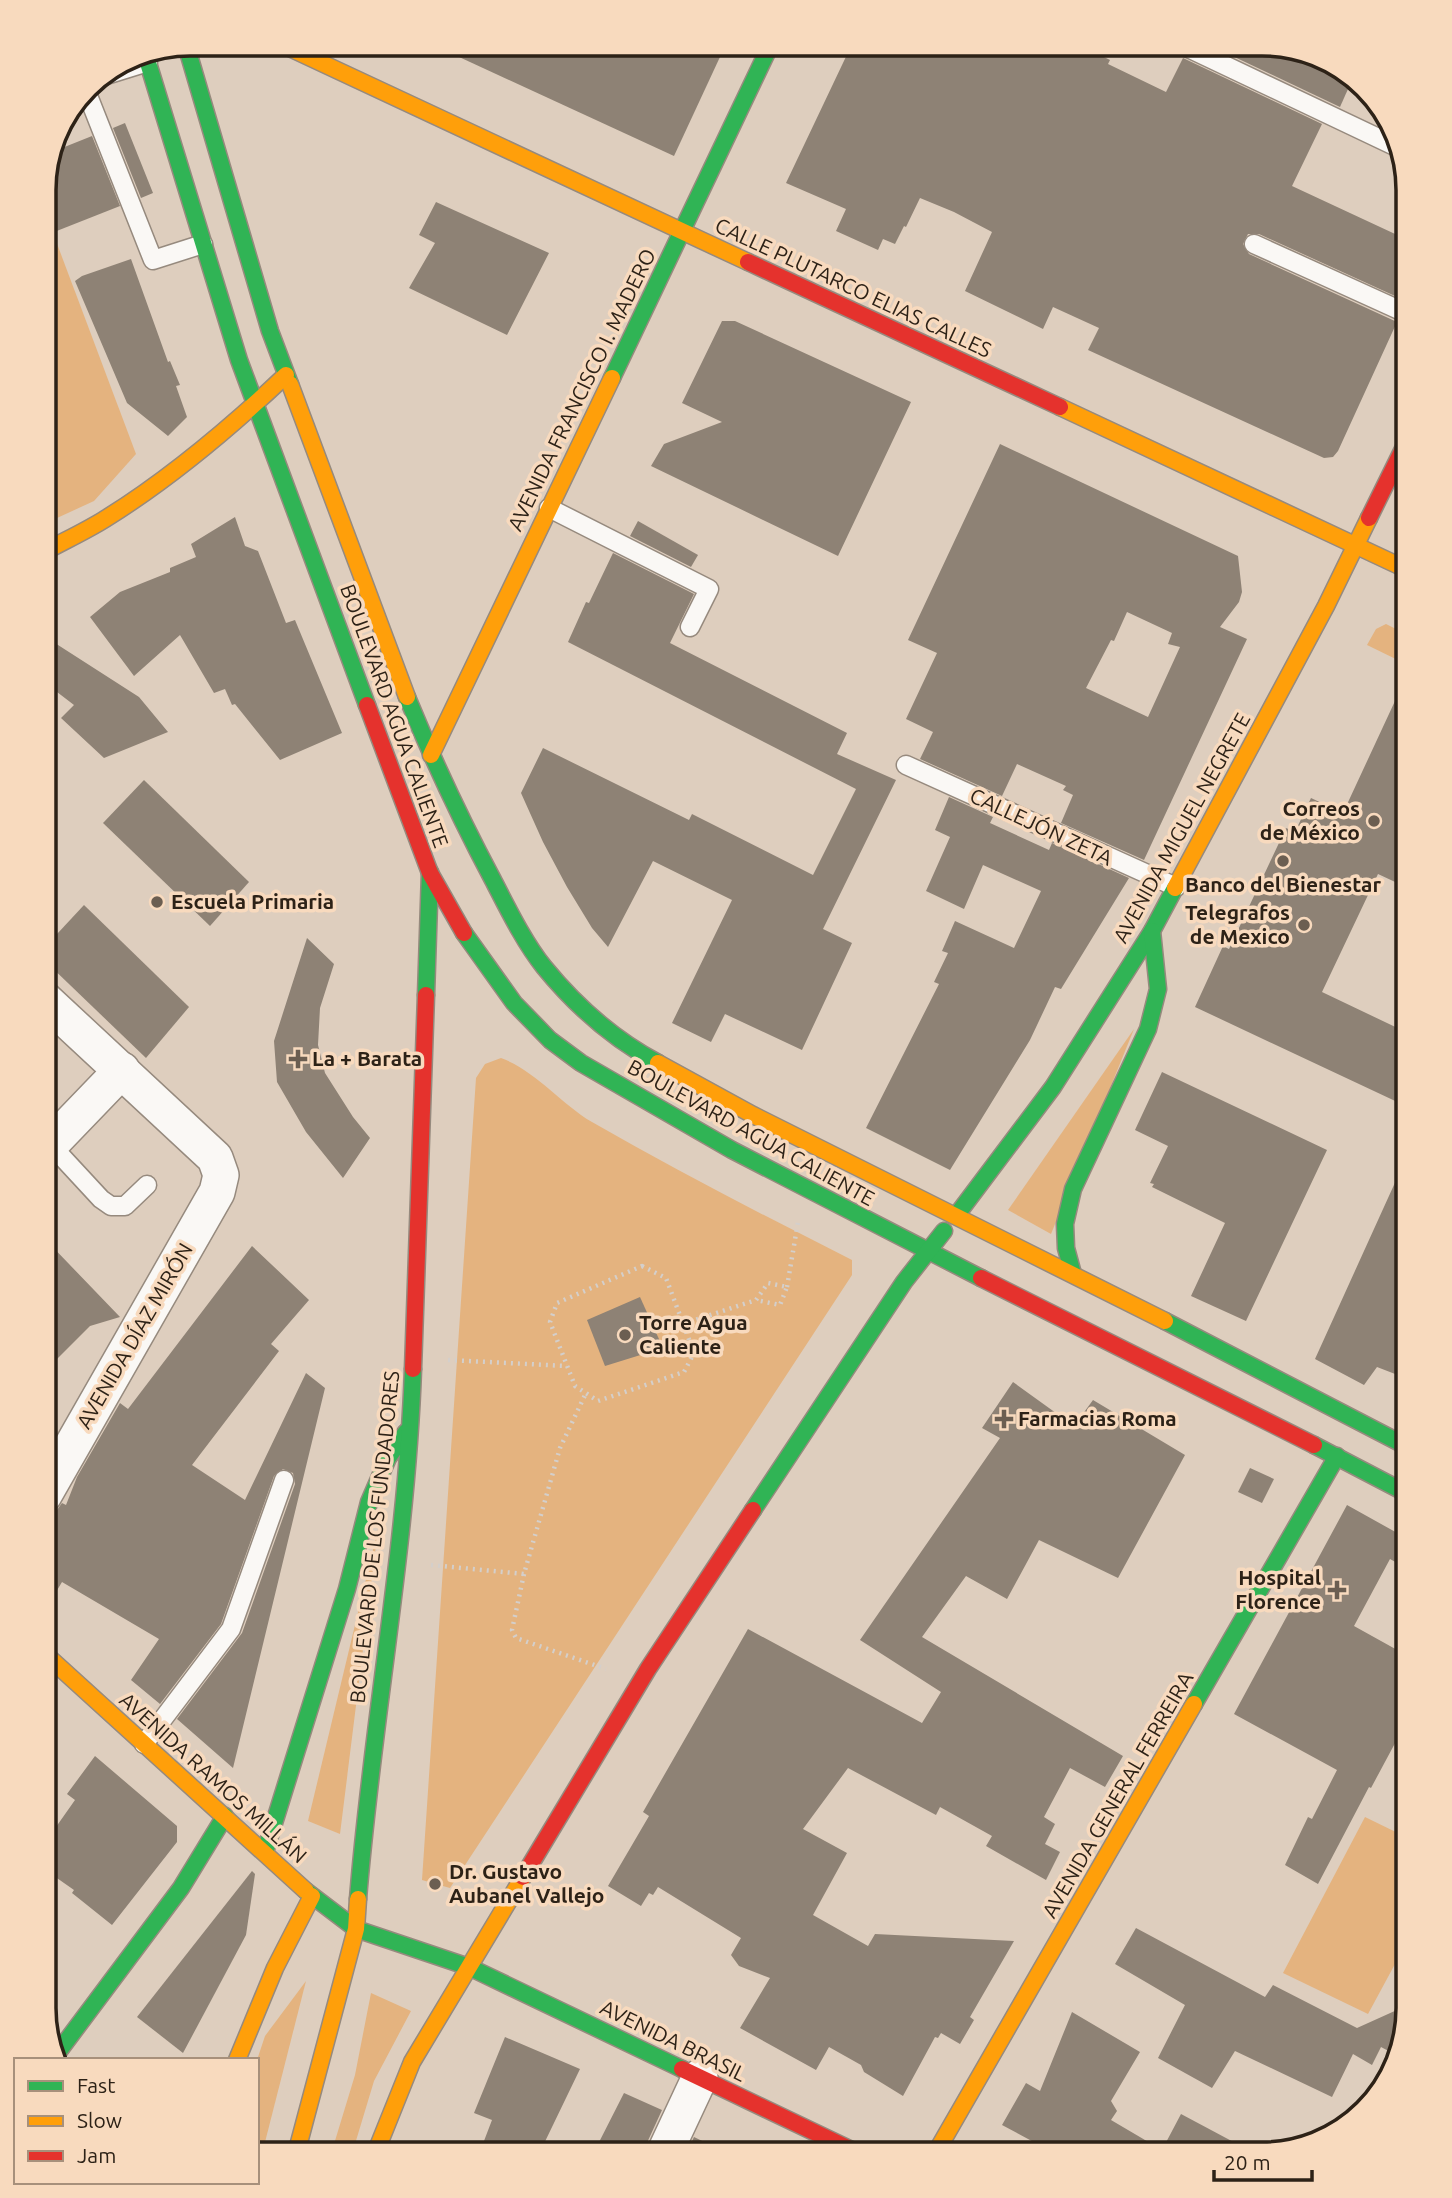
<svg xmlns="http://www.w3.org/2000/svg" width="1452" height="2198" viewBox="0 0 1452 2198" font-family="Ubuntu,sans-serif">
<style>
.green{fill:#e4b37f}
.building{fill:#8e8275;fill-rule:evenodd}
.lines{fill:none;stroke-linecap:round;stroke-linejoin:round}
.lane-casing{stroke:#968a7e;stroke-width:21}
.street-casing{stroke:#968a7e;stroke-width:38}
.fast-casing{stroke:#968a7e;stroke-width:19}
.slow-casing{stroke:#968a7e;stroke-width:19}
.jam-casing{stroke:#968a7e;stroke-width:19}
.path{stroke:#d4cfcb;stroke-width:4.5;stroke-dasharray:2 5;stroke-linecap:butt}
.lane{stroke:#faf8f5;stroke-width:18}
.street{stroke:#faf8f5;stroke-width:35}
.fast{stroke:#30b455;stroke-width:16}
.slow{stroke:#ff9f0a;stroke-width:16}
.jam{stroke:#e5322d;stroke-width:16}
.poi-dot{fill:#6b5e51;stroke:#f8dabe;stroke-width:2.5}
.labels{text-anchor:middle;stroke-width:7;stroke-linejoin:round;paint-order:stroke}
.street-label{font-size:21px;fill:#2d2217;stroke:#f8dabe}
.poi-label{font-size:21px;font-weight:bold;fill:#2d2217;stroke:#f8dabe;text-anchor:start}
.rim{fill:none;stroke:#2d2217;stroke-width:3.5}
</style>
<rect width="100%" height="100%" fill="#decebe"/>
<!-- green -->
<g class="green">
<polygon points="53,233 136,454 94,501 44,524 44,236"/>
<polygon points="1386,624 1408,635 1408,665 1367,645 1376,629"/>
<polygon points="1134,1029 1051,1234 1008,1210"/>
<path d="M501,1058c35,13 59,45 91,64 85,49 173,94 260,138v15l-402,613 -28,-8 54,-802 9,-14z"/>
<polygon points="378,1529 340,1834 308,1821"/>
<polygon points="1365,1817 1408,1838 1408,1940 1368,2014 1283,1973"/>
<polygon points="306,1981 262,2154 257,2154 257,2060 265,2036"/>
<polygon points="371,1993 411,2011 374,2081 352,2154 331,2154 355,2075"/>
</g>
<!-- building -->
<g class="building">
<polygon points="431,44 726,44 674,156"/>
<polygon points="852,44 1078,44 1110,60 1108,64 1166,92 1183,58 1322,124 1292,186 1408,240 1406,301 1259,234 1248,234 1243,244 1249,254 1397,322 1338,451 1333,457 1324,458 1088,350 1099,328 1053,307 1043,329 965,291 992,232 954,212 920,198 906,227 904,226 895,244 883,239 878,250 836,231 846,209 786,183"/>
<polygon points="1207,44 1271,44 1335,64 1352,80 1340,107"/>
<polygon points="125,123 153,193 141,198 113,128"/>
<polygon points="92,136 120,206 44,236 44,181 52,152"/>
<polygon points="436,202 549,253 507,335 409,288 435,243 419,235"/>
<polygon points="131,259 168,362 170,361 180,385 176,386 187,417 168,436 127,403 75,281 82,276"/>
<polygon points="722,321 735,321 911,402 838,556 651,466 664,444 722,422 682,403"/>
<path d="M1000,444l238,112 4,36 -3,10 -19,25 27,12 -103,221 -83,-37 12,-28 -10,-5 3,-4 -49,-22 -15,32 -82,-37 13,-27 -27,-13 31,-66 -29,-13zM1127,612l45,21 -4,11 12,3 -32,70 -62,-29 25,-48 3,1z"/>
<polygon points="235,517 245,546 258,551 286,623 295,620 342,733 280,760 235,704 232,705 225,689 214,693 180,635 134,676 90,617 120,592 170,572 170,568 196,557 191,544"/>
<polygon points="638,521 698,555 691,567 630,536"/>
<polygon points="613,553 694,594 670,643 847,733 837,754 896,780 823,929 852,943 802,1050 725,1014 711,1042 672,1023 732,900 653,861 608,947 592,928 567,887 543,842 521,793 543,748 689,820 692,814 813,875 856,789 568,642 586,602 589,603"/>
<polygon points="44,636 139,697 168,732 104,758 61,718 74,705 44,682"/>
<polygon points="1408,673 1408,888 1378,874 1322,992 1408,1033 1408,1107 1195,1007 1223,946 1229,949 1286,828 1295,832 1311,798 1343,813"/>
<polygon points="144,780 249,882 210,926 103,823"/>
<polygon points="949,797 993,817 990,823 1049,850 1052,843 1129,878 1061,989 1055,987 1030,1040 950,1170 866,1128 939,984 934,982 948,953 942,951 955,921 1014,948 1041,891 983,865 964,909 926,891 950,837 935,830"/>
<polygon points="84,905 189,1007 146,1058 44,960 44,948"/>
<polygon points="307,938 334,964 320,1008 318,1045 325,1073 353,1117 370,1138 343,1178 306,1132 277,1082 274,1041"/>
<polygon points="1162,1072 1327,1150 1246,1321 1191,1296 1225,1223 1152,1187 1154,1184 1150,1183 1168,1146 1135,1130"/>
<polygon points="1408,1154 1408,1379 1377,1367 1364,1385 1315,1359"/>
<polygon points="44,1238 120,1317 90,1326 44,1372"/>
<polygon points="252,1246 309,1300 271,1344 279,1351 192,1465 245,1500 306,1373 325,1388 233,1768 177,1719 242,1633 295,1484 293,1473 283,1469 274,1476 221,1624 160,1704 131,1680 159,1639 62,1582 44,1612 44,1542 57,1510 62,1503 66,1505 77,1477 120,1403 128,1409"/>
<polygon points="640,1297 663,1348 605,1366 587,1320"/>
<polygon points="1013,1382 1074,1426 1093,1400 1185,1455 1118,1578 1039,1540 1007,1599 966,1576 922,1637 1123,1756 1105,1787 1070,1768 1044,1817 1055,1824 1045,1844 1060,1852 1046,1880 986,1846 992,1836 940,1807 936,1815 848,1768 803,1829 847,1853 813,1915 868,1946 875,1934 1014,1941 970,2017 974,2020 960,2044 941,2033 938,2038 935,2037 903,2096 864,2072 861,2065 829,2047 816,2070 740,2028 770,1978 739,1966 731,1955 741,1938 658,1887 653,1895 649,1893 641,1906 608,1886 649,1816 643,1812 748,1629 922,1723 941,1692 860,1640 1000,1438 982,1428"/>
<polygon points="1250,1468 1274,1479 1262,1503 1238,1492"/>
<polygon points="1347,1505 1408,1539 1408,1569 1390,1559 1354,1626 1408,1656 1408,1719 1371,1788 1369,1787 1318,1884 1285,1865 1308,1817 1312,1819 1337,1770 1234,1714"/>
<polygon points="95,1756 177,1826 177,1842 112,1925 72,1893 74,1890 44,1869 44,1844 75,1800 67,1794"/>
<polygon points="252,1871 255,1874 246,1935 183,2053 137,2017"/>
<polygon points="1136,1928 1265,1997 1273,1985 1357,2028 1408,2005 1396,2055 1381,2047 1372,2065 1353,2054 1332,2097 1235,2051 1212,2088 1158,2058 1185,2005 1115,1964"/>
<polygon points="1072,2012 1140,2052 1111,2101 1117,2111 1111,2120 1162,2150 1181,2114 1256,2154 1037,2154 1041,2146 1002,2125 1026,2083 1040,2091"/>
<polygon points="505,2037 580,2069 539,2154 479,2154 492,2120 474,2113"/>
<polygon points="624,2093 662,2110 646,2145 644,2154 593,2154"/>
<polygon points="694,2137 729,2154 686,2154"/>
</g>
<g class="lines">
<!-- lane casing -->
<g class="lane-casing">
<g id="lane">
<polyline points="1180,44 1397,147"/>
<polyline points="103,76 148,62"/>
<polyline points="85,88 153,260 203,244"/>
<polyline points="1254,244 1408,314"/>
<polyline points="549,508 709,589 690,627"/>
<polyline points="906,765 1176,887"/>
<polyline points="51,1145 101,1199 111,1206 125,1206 147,1185"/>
<polyline points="144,1744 231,1629 284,1480"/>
</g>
</g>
<!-- street casing -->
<g class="street-casing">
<g id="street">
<polyline points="44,1151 122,1070"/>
<polyline points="44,1495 217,1192 221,1175 215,1158 44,999"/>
<polyline points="664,2154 700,2077"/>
</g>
</g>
<!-- fast casing -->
<g class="fast-casing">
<g id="fast">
<polyline points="186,45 270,331 290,384"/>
<polyline points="145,53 239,360 367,705"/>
<polyline points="612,378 771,44"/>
<path d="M407,697c26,63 54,123 86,183 15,29 31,62 51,87 31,38 71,73 114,96"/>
<polyline points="464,933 514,1003 550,1040 581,1063 732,1150 981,1278"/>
<polyline points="426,995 430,872"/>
<polyline points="956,1216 1053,1087 1152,931 1175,888"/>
<polyline points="1073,1274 1066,1248 1065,1224 1073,1189 1148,1029 1158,989 1152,931"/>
<polyline points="1165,1321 1408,1447"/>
<polyline points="1314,1445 1408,1494"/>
<polyline points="753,1510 904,1282 944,1231"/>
<polyline points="1194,1704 1337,1456"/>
<polyline points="265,1852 347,1589 369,1502 388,1458 406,1432"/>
<polyline points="306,1891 356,1929 469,1967 682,2069"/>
<path d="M358,1899c14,-177 49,-352 55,-530"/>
<polyline points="56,2055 181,1888 225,1816"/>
</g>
</g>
<!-- slow casing -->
<g class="slow-casing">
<g id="slow">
<polyline points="281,44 748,262"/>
<polyline points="290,384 407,697"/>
<polyline points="1060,407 1408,570"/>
<path d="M44,552c20,-11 42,-21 61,-33 66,-41 125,-91 181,-144"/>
<polyline points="431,755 612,378"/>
<polyline points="1175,888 1326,606 1369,518"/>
<polyline points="658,1063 753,1115 1165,1321"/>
<polyline points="44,1653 306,1891"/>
<polyline points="237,2060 275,1968 312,1896"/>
<polyline points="296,2154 356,1929 358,1899"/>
<polyline points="375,2154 412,2062 523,1877"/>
<polyline points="935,2154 1194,1704"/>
</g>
</g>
<!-- jam casing -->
<g class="jam-casing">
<g id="jam">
<polyline points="748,262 1060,407"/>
<polyline points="1369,518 1408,439"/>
<polyline points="367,705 430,873 464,933"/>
<polyline points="981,1278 1314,1445"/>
<polyline points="413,1369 426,995"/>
<polyline points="523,1877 648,1669 753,1510"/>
<polyline points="682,2069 860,2154"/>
</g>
</g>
<!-- path -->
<g class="path">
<polyline points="1287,808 1303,815"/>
<polygon points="642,1266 666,1278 694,1353 684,1372 598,1401 575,1386 550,1322 557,1303"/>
<polyline points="787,1287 798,1222"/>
<polyline points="683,1324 756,1300 768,1283 787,1287 780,1305 756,1300"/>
<polyline points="448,1360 567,1366"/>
<polyline points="431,1565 524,1574 560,1448 586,1393"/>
<polyline points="524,1574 512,1630 516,1638 606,1669"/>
</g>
<!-- lane -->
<use href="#lane" class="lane"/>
<!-- street -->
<use href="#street" class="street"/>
<!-- fast -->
<use href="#fast" class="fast"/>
<!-- slow -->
<use href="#slow" class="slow"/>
<!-- jam -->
<use href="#jam" class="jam"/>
</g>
<!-- markers -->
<g class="poi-dot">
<circle cx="1374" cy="821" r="7"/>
<circle cx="1283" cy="861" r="7"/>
<circle cx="157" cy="902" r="7"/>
<circle cx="1304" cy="925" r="7"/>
<path d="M294.5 1048.5h7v7h7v7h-7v7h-7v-7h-7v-7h7z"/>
<circle cx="625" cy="1335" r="7"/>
<path d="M1000.5 1408.5h7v7h7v7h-7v7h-7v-7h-7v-7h7z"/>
<path d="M1333.5 1579.5h7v7h7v7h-7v7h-7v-7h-7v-7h7z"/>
<circle cx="435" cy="1884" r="7"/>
</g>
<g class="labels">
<!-- street labels -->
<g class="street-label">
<text transform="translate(853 288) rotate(25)" y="7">CALLE PLUTARCO ELIAS CALLES</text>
<text transform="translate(582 390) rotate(-64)" y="7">AVENIDA FRANCISCO I. MADERO</text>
<text transform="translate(394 716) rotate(70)" y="7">BOULEVARD AGUA CALIENTE</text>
<text transform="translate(1041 827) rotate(25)" y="7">CALLEJÓN ZETA</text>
<text transform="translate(1182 828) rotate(-61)" y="7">AVENIDA MIGUEL NEGRETE</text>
<text transform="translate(751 1133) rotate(29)" y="7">BOULEVARD AGUA CALIENTE</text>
<text transform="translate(135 1336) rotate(-60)" y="7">AVENIDA DÍAZ MIRÓN</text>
<text transform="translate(375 1537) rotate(-84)" y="7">BOULEVARD DE LOS FUNDADORES</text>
<text transform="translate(213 1778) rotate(42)" y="7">AVENIDA RAMOS MILLÁN</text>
<text transform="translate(1118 1795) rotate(-60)" y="7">AVENIDA GENERAL FERREIRA</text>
<text transform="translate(673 2041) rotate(26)" y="7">AVENIDA BRASIL</text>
</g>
<!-- poi labels -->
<g class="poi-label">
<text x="1360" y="816" text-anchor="end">Correos<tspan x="1360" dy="24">de México</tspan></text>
<text x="1283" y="892" text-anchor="middle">Banco del Bienestar</text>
<text x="171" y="909">Escuela Primaria</text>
<text x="1290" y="920" text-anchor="end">Telegrafos<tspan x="1290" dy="24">de Mexico</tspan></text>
<text x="312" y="1066">La + Barata</text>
<text x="639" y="1330">Torre Agua<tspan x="639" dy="24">Caliente</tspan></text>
<text x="1018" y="1426">Farmacias Roma</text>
<text x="1321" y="1585" text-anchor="end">Hospital<tspan x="1321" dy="24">Florence</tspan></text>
<text x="449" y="1879">Dr. Gustavo<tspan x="449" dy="24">Aubanel Vallejo</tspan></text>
</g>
</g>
<!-- crop -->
<path d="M0 0H1452V2198H0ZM190 56H1262A134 134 0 0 1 1396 190V2008A134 134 0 0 1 1262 2142H190A134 134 0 0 1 56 2008V190A134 134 0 0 1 190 56Z" fill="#f8dabe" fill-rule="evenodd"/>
<path class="rim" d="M190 56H1262A134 134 0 0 1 1396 190V2008A134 134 0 0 1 1262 2142H190A134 134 0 0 1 56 2008V190A134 134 0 0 1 190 56Z"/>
<!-- legend -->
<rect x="14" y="2058" width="245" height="126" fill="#f8dabe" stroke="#a7907b" stroke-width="2"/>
<rect x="28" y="2081" width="35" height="10" fill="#30b455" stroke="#a7907b" stroke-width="2"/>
<text x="77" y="2093" font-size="21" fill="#2d2217">Fast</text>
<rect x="28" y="2116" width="35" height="10" fill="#ff9f0a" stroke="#a7907b" stroke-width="2"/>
<text x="77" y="2128" font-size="21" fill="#2d2217">Slow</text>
<rect x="28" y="2151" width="35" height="10" fill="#e5322d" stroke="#a7907b" stroke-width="2"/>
<text x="77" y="2163" font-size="21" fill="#2d2217">Jam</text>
<!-- scale -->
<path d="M1214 2170v10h98v-10" fill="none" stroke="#2d2217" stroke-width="3.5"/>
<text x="1224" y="2170" font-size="21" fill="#2d2217" stroke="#f8dabe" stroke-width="5" paint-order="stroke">20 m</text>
</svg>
